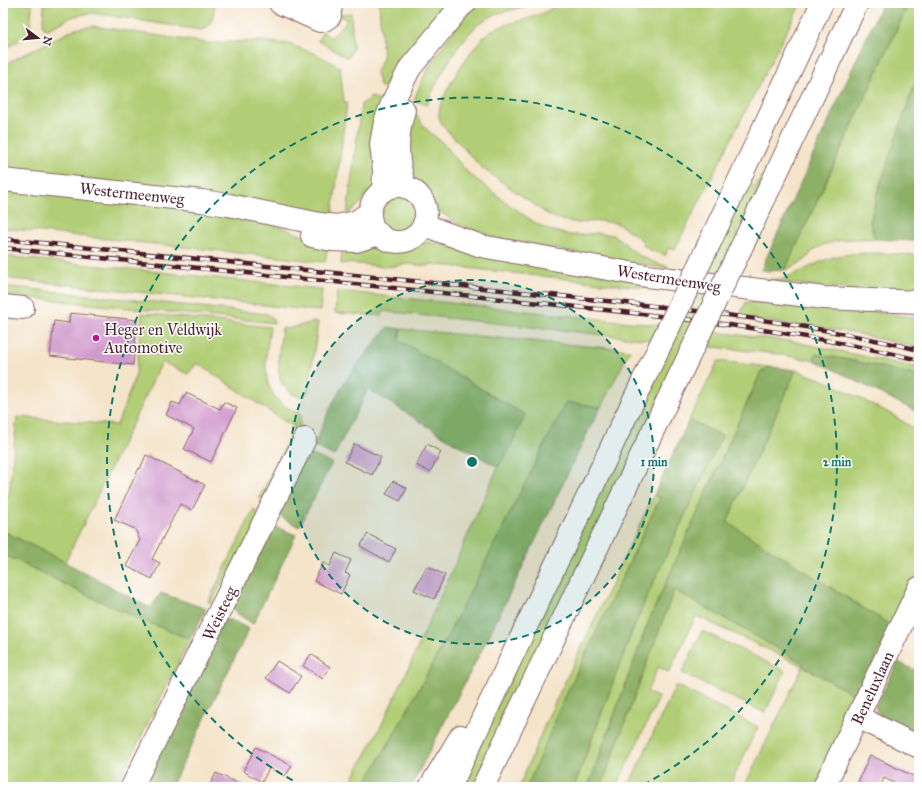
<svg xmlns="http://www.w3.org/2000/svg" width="922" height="790" viewBox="0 0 922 790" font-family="'IM FELL Great Primer',serif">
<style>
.green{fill:#b1cd74;stroke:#7e7650}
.forest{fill:#8cb066;stroke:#6b6848}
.building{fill:#d09acc}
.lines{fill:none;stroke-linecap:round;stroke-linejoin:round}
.minor-casing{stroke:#866463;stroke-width:24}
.highway-casing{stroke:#866463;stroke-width:24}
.minor{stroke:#fff;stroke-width:22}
.highway{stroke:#fff;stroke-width:22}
.rail-casing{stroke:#4a1f2b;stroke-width:4.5}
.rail{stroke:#fff;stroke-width:3;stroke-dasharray:9;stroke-linecap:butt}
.highway-bridge-casing{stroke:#866463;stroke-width:24;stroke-linecap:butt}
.highway-bridge{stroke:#fff;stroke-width:22}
.ring{fill:none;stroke:#0f766e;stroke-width:2;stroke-dasharray:7 5}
.poi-dot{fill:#b5179e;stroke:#fff;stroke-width:1.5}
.labels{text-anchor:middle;stroke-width:3;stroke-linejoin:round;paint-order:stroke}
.street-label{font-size:16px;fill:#4a1f2b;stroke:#fff}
.poi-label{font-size:16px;fill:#4a1f2b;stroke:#fff;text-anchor:start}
.centre{fill:#0f766e;stroke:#fff;stroke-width:2}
.ring-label{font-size:12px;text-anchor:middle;font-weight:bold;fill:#0f766e;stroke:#fff;stroke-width:3;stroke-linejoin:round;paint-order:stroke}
</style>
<rect width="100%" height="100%" fill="#fff"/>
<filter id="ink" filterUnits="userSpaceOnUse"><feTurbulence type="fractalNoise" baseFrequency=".025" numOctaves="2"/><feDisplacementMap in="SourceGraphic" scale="8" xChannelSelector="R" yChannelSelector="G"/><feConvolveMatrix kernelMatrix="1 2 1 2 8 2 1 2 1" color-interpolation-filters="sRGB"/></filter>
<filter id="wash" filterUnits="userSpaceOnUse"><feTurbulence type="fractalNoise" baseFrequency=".012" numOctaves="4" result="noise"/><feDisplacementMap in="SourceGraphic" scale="16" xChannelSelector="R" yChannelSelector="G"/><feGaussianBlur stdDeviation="0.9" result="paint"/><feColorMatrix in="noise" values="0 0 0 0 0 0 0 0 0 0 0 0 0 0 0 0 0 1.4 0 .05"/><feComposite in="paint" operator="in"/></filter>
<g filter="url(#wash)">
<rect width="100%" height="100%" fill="#f4e4ca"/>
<!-- green -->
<g class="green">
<path d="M3,3h29c-2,33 1,31 -29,46z"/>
<path d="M44,3h146l20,2 1,-2h4c-2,11 -2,24 -14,27l-109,-17 -18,3 -26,13 -4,-1 -1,-2z"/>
<polygon points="379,3 455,3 392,92 380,86 376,72 383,58"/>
<path d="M484,3h51c-15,6 -32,7 -47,15 -24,12 -52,62 -61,87l-13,-5c10,-26 20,-43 37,-65 9,-13 18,-26 33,-32z"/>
<path d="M558,3h243l-126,246 -7,-1 -2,7 -15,-4 -8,-6v-4l-12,-9 -15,-9 -15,-2 -23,2 -17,-3 -11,-4 -68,-48 -38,-41c-2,-3 -5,-7 -5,-11 -2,-17 37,-77 52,-85 21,-12 48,-10 67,-28z"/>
<path d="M909,3h10v72l-10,25 -39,122 5,17c-18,-1 -47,0 -62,12 -3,2 -5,7 -8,9 -6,4 -14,7 -20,10z"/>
<polygon points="351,13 353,48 348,58 318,41 323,31 330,38 347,21 340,15 341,14"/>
<polygon points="93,26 207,43 261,41 288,44 316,54 340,67 344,102 347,103 332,218 3,172 3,65 75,29"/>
<polygon points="370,96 386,104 375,186 370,193 367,192 360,204 347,214 361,104 369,100"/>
<polygon points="412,113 417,116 425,128 445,145 467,172 511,206 537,224 549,230 570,235 579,235 597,233 613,235 625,243 627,246 640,256 658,264 668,266 667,269 489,237 458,224 440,212 412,178 405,162"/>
<polygon points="766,173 692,329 796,342 919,368 919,376 855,361 815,354 815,361 778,354 685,344 475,787 459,787 670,342 382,311 382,316 335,313 337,291 677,327 735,204"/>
<polygon points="3,188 206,209 284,228 303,236 329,244 328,251 327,251 325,262 3,228"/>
<circle cx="398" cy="215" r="17"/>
<polygon points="919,225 919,241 911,241"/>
<polygon points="426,242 446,245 497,257 660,284 658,289 430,264 429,266 407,264 389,267 349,263 341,264 342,245 376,244 395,248"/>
<path d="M871,253l48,2v35l-57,1 -104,-11c32,2 43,-11 70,-21 14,-5 29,-6 43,-6z"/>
<polygon points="3,256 313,288 322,290 320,311 3,278"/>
<polygon points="3,286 267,314 273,319 274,323 3,295"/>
<path d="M746,302c56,2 117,7 173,16v30l-70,-16 -111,-14z"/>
<path d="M142,313l128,14c-3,26 -12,58 12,77 6,5 13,7 19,11l-1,10 1,1 -4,12 -33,61 -5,-1 36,-71 -11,-6 -87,-58 -9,11 -26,-12 -97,200 -62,-31v-26l4,-10 2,1 8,-79 100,8 19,-51z"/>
<path d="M314,322h4l-9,67c-6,14 -19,5 -25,-4h-2c-7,-17 -2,-38 0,-57l5,1z"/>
<path d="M401,329l229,21 -29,57 -35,-5c-66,129 -128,261 -203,385h-15l33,-61 23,-48 94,-211 13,-21 14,-31 -126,-75z"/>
<polygon points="718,361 770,367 761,372 649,620 588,787 574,787 630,637 648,594 721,436 689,420"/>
<polygon points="796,370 828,382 891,414 919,432 919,570 892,626 726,522"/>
<polygon points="654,495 660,498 566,695 527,787 519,787 549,715"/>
<polygon points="254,509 261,518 211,603 208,602"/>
<polygon points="3,554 91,597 139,619 190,639 116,787 3,787"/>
<polygon points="674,589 803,663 803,666 858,697 815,787 744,787 803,666 696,616 669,672 658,667 647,692 659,698 616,787 601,787"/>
<polygon points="702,631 785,671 765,713 682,673"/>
<polygon points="676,685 758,727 729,787 628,787"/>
</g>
<!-- forest -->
<g class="forest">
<polygon points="882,3 909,3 785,270 769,271 761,270"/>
<polygon points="919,75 919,225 911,241 875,239 870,222 878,190 909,100"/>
<path d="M388,327l13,2 -2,11 126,75 -14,31 -13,21 -45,-25 -85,-53 -34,67 -20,-10c9,-22 18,-45 32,-66 13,-19 28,-36 42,-53z"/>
<polygon points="815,354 855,361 919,376 919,409 915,411 829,367 815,361"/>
<polygon points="770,367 796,370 727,522 892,626 858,697 803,666 803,663 674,590 601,787 588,787 649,620 761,372"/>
<path d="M566,402l35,5 -11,21 -102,210 -75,145 -2,4h-48c75,-124 137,-256 203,-385z"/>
<polygon points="689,420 722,436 648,594 630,637 574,787 527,787 566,695 660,498 654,495"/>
<polygon points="303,455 313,455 332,463 299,527 281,517 275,509"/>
<polygon points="268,524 296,535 253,624 236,613 230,603"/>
<polygon points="3,531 65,562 150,608 161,593 206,609 190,639 139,619 91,597 3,554"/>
<polygon points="222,620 231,620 249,629 171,787 138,787"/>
<path d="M898,662l21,10v68l-36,-23c-5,-4 -8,-6 -7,-12z"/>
</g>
<g id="blocks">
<!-- building -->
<g class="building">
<polygon points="70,313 137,320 133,365 50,356 54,321 69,323"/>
<polygon points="186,393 220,409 224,402 237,408 211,462 184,449 194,429 166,415 172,402 180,405"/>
<polygon points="354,444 381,457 372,475 345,462"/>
<polygon points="427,444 441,452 430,472 416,465"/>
<polygon points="146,455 205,485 192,510 180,504 152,559 160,563 152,579 126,566 140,540 135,529 114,520 139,468 140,469"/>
<polygon points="393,481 407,488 400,501 386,494"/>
<polygon points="368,534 396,549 389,562 360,546"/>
<polygon points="336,553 351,560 345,573 350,575 341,594 314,581 323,563 330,566"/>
<polygon points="427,566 445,575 434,599 414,590"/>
<polygon points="311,654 330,667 323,679 303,666"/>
<polygon points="277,661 301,676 290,693 266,678"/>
<polygon points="256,747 292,766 285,776 269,768 262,782 243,771"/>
<polygon points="870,755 919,779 919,787 902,787 884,778 880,787 868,787 858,782"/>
<polygon points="216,773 247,787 209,787"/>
</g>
</g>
</g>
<g filter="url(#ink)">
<use href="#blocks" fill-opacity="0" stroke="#866463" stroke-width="1"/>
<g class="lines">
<!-- minor casing -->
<g class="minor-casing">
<g id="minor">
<polyline points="280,3 320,21 324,20 330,16 331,3"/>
<path d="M404,110c-8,28 -8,49 1,77"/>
<polyline points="3,180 202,201 229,205 320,224 336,226 356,222 370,212"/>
<circle cx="398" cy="214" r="28"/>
<polyline points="383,191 384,171 381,144 385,122 393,101 410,68 460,7 465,3"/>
<polyline points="424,224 440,231 481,246 647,276 824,298 919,302"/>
<polyline points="312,236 332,240 356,241 379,234"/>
<polyline points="3,306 23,308"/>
<polyline points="858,717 919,747"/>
<polyline points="132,787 305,439"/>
<polyline points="824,787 919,588"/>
</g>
</g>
<!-- highway casing -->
<g class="highway-casing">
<g id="highway">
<polyline points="709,244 822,3"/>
<polyline points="741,248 857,3"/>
<polyline points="430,787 461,736"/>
<polyline points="450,787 627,414"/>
<polyline points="483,787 659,418"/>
</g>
</g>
<!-- minor -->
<use href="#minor" class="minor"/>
<!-- highway -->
<use href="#highway" class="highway"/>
<!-- rail casing -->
<g class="rail-casing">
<g id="rail">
<path d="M3,239c163,17 326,34 489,50 143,15 288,27 427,61"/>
<path d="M3,248c163,17 326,34 489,50 143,15 287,28 427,62"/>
</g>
</g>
<!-- rail -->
<use href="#rail" class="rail"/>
<!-- highway-bridge casing -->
<g class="highway-bridge-casing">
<g id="highway-bridge">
<polyline points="627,414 709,244"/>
<polyline points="659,418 741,248"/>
</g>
</g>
<!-- highway-bridge -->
<use href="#highway-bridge" class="highway-bridge"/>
</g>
</g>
<!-- distance rings -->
<circle cx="472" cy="462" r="182" fill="#0f766e" fill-opacity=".12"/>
<g class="ring">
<circle cx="472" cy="462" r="182"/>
<path d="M303 786A365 365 0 1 1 641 786"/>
</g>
<!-- markers -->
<circle class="poi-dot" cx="96" cy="338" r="4"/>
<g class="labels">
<!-- street labels -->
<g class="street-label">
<text transform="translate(132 193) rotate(6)" y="6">Westermeenweg</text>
<text transform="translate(669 278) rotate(9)" y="6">Westermeenweg</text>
<text transform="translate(219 613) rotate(-64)" y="6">Weisteeg</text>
<text transform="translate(872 688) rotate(-65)" y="6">Beneluxlaan</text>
</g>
<!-- poi labels -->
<g class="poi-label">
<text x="104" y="335">Heger en Veldwijk<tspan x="104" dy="18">Automotive</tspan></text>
</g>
</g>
<circle cx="472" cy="462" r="6" class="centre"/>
<g class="ring-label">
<text x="654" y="466">1 min</text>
<text x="837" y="466">2 min</text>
</g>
<!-- margin -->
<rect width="922" height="790" fill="none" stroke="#fff" stroke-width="16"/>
<!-- north arrow -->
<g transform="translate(38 38) rotate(106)" stroke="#ffffff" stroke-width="3" paint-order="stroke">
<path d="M0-3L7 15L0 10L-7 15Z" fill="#4a1f2b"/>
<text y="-6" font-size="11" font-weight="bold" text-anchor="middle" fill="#4a1f2b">N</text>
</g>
</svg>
